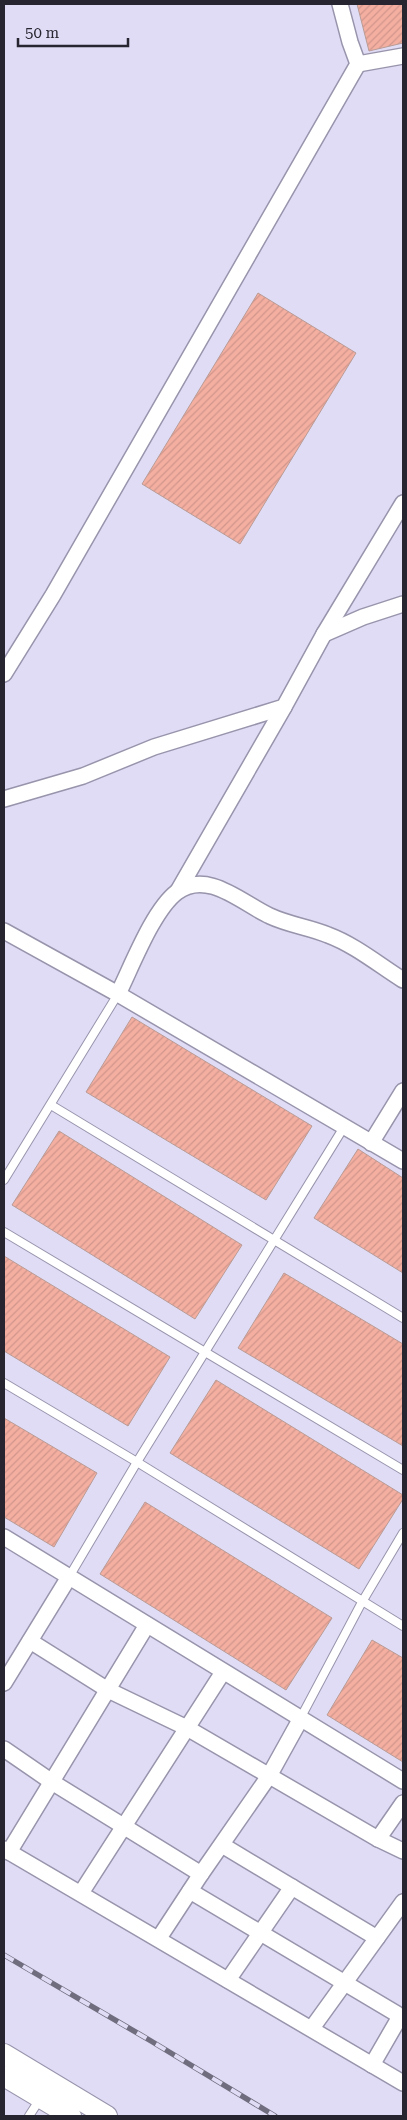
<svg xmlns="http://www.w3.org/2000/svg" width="407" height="2120" viewBox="0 0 407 2120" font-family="'Roboto Serif',serif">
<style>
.building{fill:url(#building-hatch);stroke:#b99c96}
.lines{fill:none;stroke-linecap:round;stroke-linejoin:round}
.lane-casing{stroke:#9894ac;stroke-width:10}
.street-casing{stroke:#9894ac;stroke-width:18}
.secondary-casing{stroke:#9894ac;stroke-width:22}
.lane{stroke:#fff;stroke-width:8}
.street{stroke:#fff;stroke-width:15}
.secondary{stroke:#fff;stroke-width:20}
.rail-casing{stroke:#706d7e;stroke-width:5.5}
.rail{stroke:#e1dcf6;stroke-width:4;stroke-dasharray:11;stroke-linecap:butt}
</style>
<defs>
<pattern id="building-hatch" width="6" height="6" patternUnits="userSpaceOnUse" patternTransform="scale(1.25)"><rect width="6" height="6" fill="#f4afa1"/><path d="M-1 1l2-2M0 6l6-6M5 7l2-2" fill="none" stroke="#d1968b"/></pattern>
</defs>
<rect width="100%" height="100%" fill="#e1dcf6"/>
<!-- building -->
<g class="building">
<polygon points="357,4 403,4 403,43 369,51"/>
<polygon points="258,293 356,353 240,544 142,484"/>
<polygon points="132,1017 312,1126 266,1200 86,1092"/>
<polygon points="59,1131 242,1245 195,1319 12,1205"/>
<polygon points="358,1149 403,1178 403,1273 314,1218"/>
<polygon points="4,1256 170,1357 128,1426 4,1351"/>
<polygon points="284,1273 403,1344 403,1446 238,1348"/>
<polygon points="216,1380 403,1495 403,1499 359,1569 170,1453"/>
<polygon points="4,1418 97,1473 54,1547 4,1517"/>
<polygon points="145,1502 332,1618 286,1690 100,1574"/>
<polygon points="372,1640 403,1658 403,1762 327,1715"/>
</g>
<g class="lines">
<!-- lane casing -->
<g class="lane-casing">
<g id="lane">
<polyline points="51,1105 403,1318"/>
<polyline points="4,1180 118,994"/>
<polyline points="4,1232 403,1470"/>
<polyline points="4,1383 137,1462 403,1626"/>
<polyline points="69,1577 137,1462 344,1127"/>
<polyline points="300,1719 362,1602 403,1533"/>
<polyline points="29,2116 40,2099"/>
</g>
</g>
<!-- street casing -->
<g class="street-casing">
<g id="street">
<polyline points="358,64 403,56"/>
<polyline points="324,634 363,617 403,604"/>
<polyline points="4,674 53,595 358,64 350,42 340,4"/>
<polyline points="4,799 83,776 154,747 284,707 324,634 403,503"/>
<polyline points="178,891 284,707"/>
<polyline points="4,931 118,994 403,1161"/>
<path d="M118,994c14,-28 35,-84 59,-102 31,-23 66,12 93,24 19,9 39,11 58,19 27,10 51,30 75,45"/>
<polyline points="371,1143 403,1091"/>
<polyline points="4,1537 403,1781"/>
<polyline points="30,1641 108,1690 187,1728 378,1839 403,1851"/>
<polyline points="4,1683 69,1577"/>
<polyline points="4,1749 52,1782 201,1874"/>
<polyline points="378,1839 403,1803"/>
<polyline points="222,1845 377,1938"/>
<polyline points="4,1849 403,2083"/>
<polyline points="9,1852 147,1625"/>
<polyline points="190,1891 397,2014 398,2020 372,2065"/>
<polyline points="81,1893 223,1672"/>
<polyline points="159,1938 201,1874 269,1776 300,1720"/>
<polyline points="228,1980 292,1887"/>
<polyline points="312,2028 403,1902"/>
</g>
</g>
<!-- secondary casing -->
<g class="secondary-casing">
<g id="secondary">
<polyline points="4,2054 107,2116"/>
<polyline points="4,2076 71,2116"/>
</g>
</g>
<!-- lane -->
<use href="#lane" class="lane"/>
<!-- street -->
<use href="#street" class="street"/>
<!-- secondary -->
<use href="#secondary" class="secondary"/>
<!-- rail casing -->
<g class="rail-casing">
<polyline id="rail" points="4,1955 151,2041 275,2116"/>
</g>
<!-- rail -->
<use href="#rail" class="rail"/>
</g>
<!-- border -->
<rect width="407" height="2120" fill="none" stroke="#27252f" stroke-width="10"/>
<!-- scale -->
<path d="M18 38v8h110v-8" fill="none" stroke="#27252f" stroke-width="2.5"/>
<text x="25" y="38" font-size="15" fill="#27252f" stroke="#e1dcf6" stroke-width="4" paint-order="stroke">50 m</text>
</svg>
